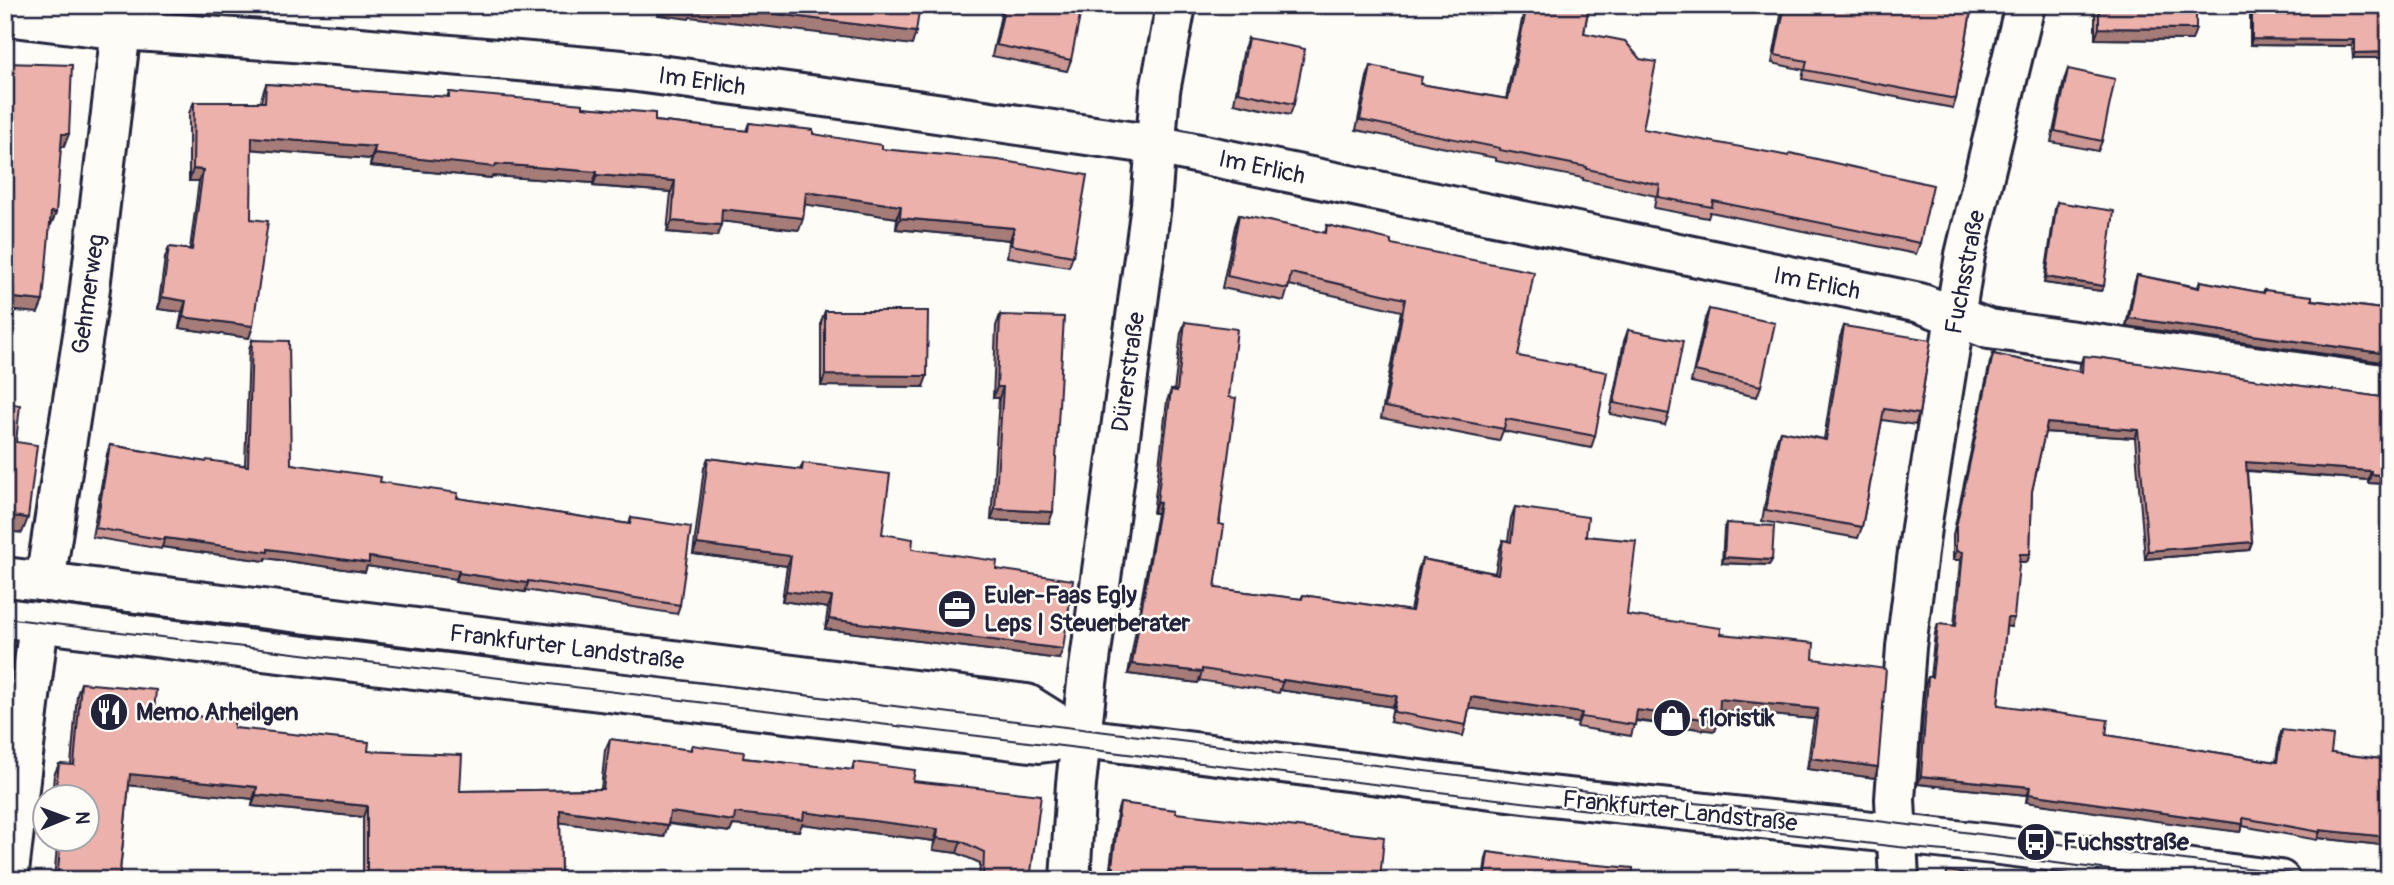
<svg xmlns="http://www.w3.org/2000/svg" width="2394" height="885" viewBox="0 0 2394 885" font-family="Pangolin,sans-serif">
<style>
.lines{fill:none;stroke-linecap:round;stroke-linejoin:round}
.minor-casing{stroke:#22223b;stroke-width:44}
.tertiary-casing{stroke:#22223b;stroke-width:44}
.minor{stroke:#fdfcf7;stroke-width:38}
.tertiary{stroke:#fdfcf7;stroke-width:38}
.tram{stroke:#22223b;stroke-width:2}
.wall{fill:#cb9893;stroke:#22223b;stroke-width:2}
.shaded-wall{fill:#a57c78;stroke:#22223b;stroke-width:2}
.building{fill:#ecb1ab;stroke:#22223b;stroke-width:2}
.labels{text-anchor:middle;stroke-width:5;stroke-linejoin:round;paint-order:stroke}
.street-label{font-size:24px;fill:#22223b;stroke:#fdfcf7}
.poi-label{font-size:24px;font-weight:bold;fill:#22223b;stroke:#fdfcf7;text-anchor:start}
</style>
<rect width="100%" height="100%" fill="#fdfcf7"/>
<filter id="ink" filterUnits="userSpaceOnUse"><feTurbulence type="fractalNoise" baseFrequency=".0143" numOctaves="2"/><feDisplacementMap in="SourceGraphic" scale="14" xChannelSelector="R" yChannelSelector="G"/><feConvolveMatrix kernelMatrix="1 2 1 2 8 2 1 2 1" color-interpolation-filters="sRGB"/></filter>
<g filter="url(#ink)">
<g class="lines">
<!-- minor casing -->
<g class="minor-casing">
<g id="minor">
<polyline points="5,16 122,30 336,45 622,70 840,99 1156,145 1920,303 1989,329 2389,385"/>
<polyline points="45,582 89,296 124,5"/>
<polyline points="8,880 39,622"/>
<polyline points="1070,880 1076,784 1087,683 1151,205 1160,91 1176,5"/>
<polyline points="1899,880 1895,799 1906,647 1921,528 1965,255 2025,5"/>
</g>
</g>
<!-- tertiary casing -->
<g class="tertiary-casing">
<g id="tertiary">
<polyline points="5,577 1027,704 1081,738"/>
<polyline points="5,618 254,650 1039,743 1081,738 1532,794 1992,844 2280,880"/>
</g>
</g>
<!-- minor -->
<use href="#minor" class="minor"/>
<!-- tertiary -->
<use href="#tertiary" class="tertiary"/>
<!-- tram -->
<g class="tram">
<polyline points="5,597 1661,800 1854,818 2342,880"/>
<polyline points="5,618 1539,804 1898,847 1992,855 2188,880"/>
</g>
</g>
<!-- wall -->
<g class="wall">
<polygon points="1003,5 1052,5 1071,60 1067,71 992,56"/>
<polygon points="1525,5 1589,5 1584,33 1643,129 1920,243 1916,254 1710,212 1708,218 1654,208 1656,196 1583,180 1583,178 1496,161 1496,158 1356,130 1367,77 1371,66 1420,84 1506,99"/>
<polygon points="1783,5 1861,5 1885,10 1886,5 1972,5 1956,99 1953,108 1802,79 1804,70 1772,63"/>
<polygon points="2095,5 2196,5 2192,40 2095,39"/>
<polygon points="2250,5 2389,5 2353,58 2352,46 2250,45"/>
<polygon points="1248,38 1294,104 1290,115 1234,103 1244,48"/>
<polygon points="2068,69 2102,141 2098,151 2051,142 2064,80"/>
<polygon points="266,84 447,97 449,92 583,107 655,121 746,131 749,123 813,134 882,149 1073,256 1069,267 1007,257 1010,240 896,229 897,218 805,204 803,218 799,230 721,221 717,236 667,232 671,192 593,186 593,183 492,176 491,178 370,166 371,159 251,149 251,219 253,326 249,338 179,328 182,312 158,309 165,258 169,247 190,249 199,181 189,181 189,113 194,102 261,102 262,96"/>
<polygon points="2057,202 2104,286 2101,291 2044,283 2055,208"/>
<polygon points="1239,215 1325,233 1327,225 1391,244 1518,356 1595,436 1591,448 1503,431 1499,441 1381,418 1401,311 1289,285 1284,301 1222,288 1235,226"/>
<polygon points="2137,275 2198,287 2200,281 2263,293 2264,290 2312,300 2389,310 2389,363 2126,326 2134,284"/>
<polygon points="1709,309 1761,386 1757,397 1691,382 1705,319"/>
<polygon points="825,311 923,387 821,386 821,322"/>
<polygon points="1000,315 1049,523 991,520 999,398 993,398 996,326"/>
<polygon points="1185,322 1229,397 1215,588 1301,599 1303,595 1410,611 1418,570 1422,559 1495,573 1499,551 1503,540 1508,541 1511,518 1515,507 1586,536 1627,615 1721,634 1813,659 1875,778 1807,769 1814,719 1719,710 1719,721 1715,731 1635,721 1631,736 1577,727 1578,723 1469,708 1466,725 1463,736 1390,722 1393,707 1280,690 1279,693 1199,680 1198,683 1128,674 1157,513 1153,513 1167,401 1171,390 1174,391 1181,333"/>
<polygon points="1844,326 1919,414 1915,425 1882,420 1862,527 1858,538 1762,521 1776,442 1780,431 1824,439 1840,337"/>
<polygon points="1628,330 1669,414 1665,425 1610,414 1624,341"/>
<polygon points="252,340 291,464 457,498 629,524 631,518 680,605 677,614 525,590 525,592 455,582 456,579 367,566 365,572 266,558 265,561 162,547 161,549 92,537 107,454 110,445 206,462 245,465 249,349"/>
<polygon points="1993,354 2079,372 2080,365 2083,356 2389,398 2389,484 2368,483 2368,480 2247,471 2252,542 2249,550 2145,559 2135,438 2045,432 2032,491 2030,554 2027,562 2019,562 2011,627 2006,626 1998,705 2106,735 2276,762 2279,738 2282,730 2331,753 2389,760 2389,846 2318,838 2317,840 2242,826 2240,832 2026,802 2027,795 1918,784 1925,685 1928,677 1930,677 1935,633 1938,624 1954,626 1960,560 1953,560 1953,535 1990,362"/>
<polygon points="708,458 800,470 803,463 882,534 912,549 996,569 1059,659 825,629 828,608 782,601 787,566 693,554 704,468"/>
<polygon points="1726,523 1772,560 1769,565 1722,563 1724,529"/>
<polygon points="81,683 154,712 234,728 368,751 460,791 601,789 605,750 610,739 690,750 692,745 743,758 852,770 854,762 913,781 1030,880 979,880 980,863 957,853 933,850 934,841 802,824 799,831 733,825 730,832 668,824 664,837 560,822 561,880 363,880 363,817 252,806 253,799 129,785 119,880 54,880 57,846 47,844 48,839 88,839 88,797 52,797 54,775 59,764 71,765 77,695"/>
<polygon points="1120,803 1176,813 1380,880 1110,880 1110,877 1109,876 1117,813"/>
<polygon points="1488,852 1633,879 1637,880 1483,880 1486,858"/>
</g>
<!-- shaded-wall -->
<g class="shaded-wall">
<polygon points="661,5 707,5 916,32 912,45 690,17 689,19 658,15"/>
<polygon points="2099,28 2196,29 2192,40 2095,39"/>
<polygon points="2252,39 2355,40 2352,46 2250,45"/>
<polygon points="2389,52 2389,58 2353,58 2355,53"/>
<polygon points="62,134 69,134 64,147 57,146"/>
<polygon points="252,137 375,147 371,159 247,149"/>
<polygon points="374,154 496,164 597,172 593,183 492,176 491,178 370,166"/>
<polygon points="193,169 203,170 199,181 189,181"/>
<polygon points="597,175 675,181 671,192 593,186"/>
<polygon points="806,192 901,206 897,218 802,204"/>
<polygon points="722,209 803,218 799,230 718,221"/>
<polygon points="51,212 56,213 51,225 46,225"/>
<polygon points="900,218 1014,228 1010,240 896,229"/>
<polygon points="672,221 721,225 717,236 667,232"/>
<polygon points="2046,277 2104,286 2101,291 2044,283"/>
<polygon points="5,297 43,301 38,313 5,310"/>
<polygon points="162,297 186,301 182,312 158,309"/>
<polygon points="183,317 253,326 249,338 179,328"/>
<polygon points="2129,318 2389,354 2389,363 2126,326"/>
<polygon points="825,375 927,376 923,387 821,386"/>
<polygon points="997,387 1003,387 999,398 993,398"/>
<polygon points="2047,423 2138,430 2135,438 2044,432"/>
<polygon points="2246,462 2371,471 2368,480 2243,470"/>
<polygon points="2371,474 2389,476 2389,484 2368,483"/>
<polygon points="1157,502 1160,503 1157,513 1153,513"/>
<polygon points="995,509 1053,512 1049,523 991,520"/>
<polygon points="5,515 28,518 22,533 5,531"/>
<polygon points="165,538 268,549 369,557 459,570 456,579 367,566 365,572 266,558 265,561 162,547"/>
<polygon points="2252,542 2249,550 2145,559 2148,551"/>
<polygon points="697,544 791,556 787,566 693,554"/>
<polygon points="1956,551 1963,552 1960,560 1953,560"/>
<polygon points="2020,554 2030,554 2027,562 2017,562"/>
<polygon points="1724,557 1772,560 1769,565 1722,563"/>
<polygon points="459,573 528,583 525,592 455,582"/>
<polygon points="786,591 832,597 828,608 782,601"/>
<polygon points="2007,618 2014,618 2011,627 2004,626"/>
<polygon points="829,619 1063,649 1059,659 825,629"/>
<polygon points="1132,664 1202,672 1198,683 1128,674"/>
<polygon points="1283,680 1397,696 1393,707 1280,690"/>
<polygon points="1471,697 1582,713 1578,723 1467,708"/>
<polygon points="1720,699 1818,709 1814,719 1716,710"/>
<polygon points="1637,710 1719,721 1715,731 1633,720"/>
<polygon points="1811,758 1878,767 1875,778 1807,769"/>
<polygon points="130,774 257,787 253,799 126,785"/>
<polygon points="1921,776 2030,787 2027,795 1918,784"/>
<polygon points="2029,794 2243,824 2240,832 2184,825 2026,802"/>
<polygon points="256,795 367,806 363,817 252,806"/>
<polygon points="560,810 668,825 664,837 556,822"/>
<polygon points="670,812 735,813 804,812 938,829 934,841 802,824 799,831 733,825 730,832 666,823"/>
<polygon points="2320,830 2389,837 2389,846 2318,838"/>
<polygon points="937,838 961,841 957,853 933,850"/>
<polygon points="49,839 59,839 57,846 47,844"/>
<polygon points="1112,866 1114,867 1110,877 1109,876"/>
</g>
<!-- building -->
<g class="building">
<polygon points="707,5 920,5 916,32"/>
<polygon points="1005,5 1052,5 1081,11 1071,60 996,45"/>
<polygon points="1527,5 1589,5 1584,33 1625,41 1640,59 1656,62 1643,129 1789,156 1790,153 1933,185 1920,243 1713,201 1712,207 1658,197 1660,185 1587,169 1587,167 1500,150 1500,148 1360,120 1371,66 1422,77 1420,84 1508,99"/>
<polygon points="1785,5 1861,5 1886,10 1887,5 1972,5 1956,99 1805,70 1807,61 1775,55"/>
<polygon points="2099,5 2196,5 2196,29 2099,28"/>
<polygon points="2252,5 2389,5 2389,52 2355,53 2355,40 2252,39"/>
<polygon points="1248,38 1305,49 1294,104 1238,92"/>
<polygon points="5,63 72,65 69,134 62,134 56,213 51,212 43,301 5,297"/>
<polygon points="2068,69 2115,79 2102,141 2055,131"/>
<polygon points="266,84 449,97 449,92 583,104 583,107 655,113 655,121 748,131 749,123 813,130 813,134 882,145 882,149 998,160 1087,175 1073,256 1011,245 1014,228 900,218 901,206 806,192 803,218 722,209 721,225 672,221 675,181 597,175 597,172 496,164 495,167 374,154 375,147 252,137 251,219 268,221 253,326 183,317 186,301 162,297 169,247 192,250 203,170 193,169 194,102 265,102"/>
<polygon points="2057,202 2114,211 2104,286 2046,277"/>
<polygon points="1239,215 1326,233 1327,225 1391,240 1391,244 1534,272 1518,356 1607,372 1595,436 1506,419 1504,429 1385,407 1405,299 1291,273 1288,289 1227,276"/>
<polygon points="2137,275 2199,288 2200,281 2264,293 2264,290 2312,296 2312,300 2389,310 2389,354 2129,318"/>
<polygon points="1709,309 1775,323 1761,386 1695,371"/>
<polygon points="825,311 928,311 927,376 825,375"/>
<polygon points="1000,315 1064,317 1053,512 995,509 1003,387 997,387"/>
<polygon points="1185,322 1237,329 1229,397 1236,398 1219,524 1224,525 1215,588 1302,599 1303,595 1412,611 1422,559 1498,574 1503,540 1511,542 1515,507 1588,517 1586,536 1636,541 1627,615 1721,628 1721,634 1814,643 1813,659 1886,669 1878,767 1811,758 1818,709 1720,699 1719,721 1637,710 1635,725 1581,717 1582,713 1471,697 1466,725 1394,712 1397,696 1283,680 1283,682 1202,669 1202,672 1132,664 1160,503 1157,502 1171,390 1177,391"/>
<polygon points="1844,326 1931,340 1919,414 1884,409 1862,527 1766,510 1780,431 1826,440"/>
<polygon points="1628,330 1683,341 1669,414 1614,403"/>
<polygon points="252,340 289,341 291,464 381,477 380,482 458,493 457,498 630,524 631,518 691,527 680,605 528,581 528,583 459,573 459,570 369,557 369,563 268,549 268,552 165,538 165,540 96,528 110,445 206,462 207,460 248,466"/>
<polygon points="1993,354 2082,372 2083,356 2096,357 2389,398 2389,476 2371,474 2371,471 2246,462 2252,542 2148,551 2138,430 2047,423 2032,491 2030,554 2020,554 2014,618 2007,618 1998,705 2108,720 2106,735 2277,762 2282,730 2333,736 2331,753 2389,760 2389,837 2320,830 2320,832 2243,818 2243,824 2029,794 2030,787 1921,776 1928,677 1932,677 1938,624 1956,626 1963,552 1956,551 1956,527"/>
<polygon points="5,403 20,405 16,442 37,445 28,518 5,515"/>
<polygon points="708,458 802,470 803,463 890,474 882,534 913,539 912,549 997,561 996,569 1073,580 1063,649 829,619 832,597 786,591 791,556 697,544"/>
<polygon points="1726,523 1774,526 1772,560 1724,557"/>
<polygon points="5,672 8,672 5,695"/>
<polygon points="81,683 156,690 154,712 234,720 234,728 369,742 368,751 462,755 460,791 603,789 610,739 691,750 692,745 744,752 743,758 853,770 854,762 915,770 913,781 1041,795 1030,880 983,880 984,852 961,841 937,838 938,829 804,812 803,820 735,813 734,821 670,812 668,825 560,810 561,880 367,880 367,806 256,795 257,787 130,774 119,880 57,880 61,839 88,839 88,797 55,797 59,764 74,765"/>
<polygon points="1120,803 1176,810 1176,813 1384,837 1380,880 1113,880 1114,867 1112,866"/>
<polygon points="1488,852 1563,862 1633,868 1633,879 1637,880 1484,880"/>
<polygon points="1947,871 2011,880 1946,880"/>
<polygon points="230,876 298,880 230,880"/>
<polygon points="1740,877 1770,880 1739,880"/>
</g>
</g>
<!-- icons -->
<defs>
<g id="office-disc" transform="scale(2.0125)"><circle r="9.5" fill="#22223b" stroke="#fdfcf7"/><path d="M-6-3h4V-5.5h4V-3h4V5H-6ZM-1-4.5V-3h2v-1.5ZM-6 0V1H6V0Z" fill="#fff"/></g>
<g id="restaurant-disc" transform="scale(2.0125)"><circle r="9.5" fill="#22223b" stroke="#fdfcf7"/><path d="M-5-6h1v4h1v-4h1v4h1v-4h1v5L-1.5 .5V6h-2V.5L-5-1ZM5-6V6H3V1.5H1.5Q1.5-4 5-6Z" fill="#fff"/></g>
<g id="shop-disc" transform="scale(2.0125)"><circle r="9.5" fill="#22223b" stroke="#fdfcf7"/><path d="M-5-2.5h2.3a2.7 3.5 0 0 1 5.4 0H5L5.5 6h-11ZM-1.5-2.5h3a1.5 2.3 0 0 0-3 0Z" fill="#fff"/></g>
<g id="bus-disc" transform="scale(2.0125)"><circle r="9.5" fill="#22223b" stroke="#fdfcf7"/><path d="M-5-6H5V4H4V6H2V4H-2V6H-4V4H-5ZM-3.5-4V0h7V-4ZM-3.5 1.2v1.5H-2V1.2ZM2 1.2v1.5H3.5V1.2Z" fill="#fff"/></g>
</defs>
<g fill-rule="evenodd">
<use href="#office-disc" x="957" y="609"/>
<use href="#restaurant-disc" x="109" y="712"/>
<use href="#shop-disc" x="1672" y="718"/>
<use href="#bus-disc" x="2036" y="842"/>
</g>
<g class="labels">
<!-- street labels -->
<g class="street-label">
<text transform="translate(702 81) rotate(8)" y="8">Im Erlich</text>
<text transform="translate(1262 167) rotate(12)" y="8">Im Erlich</text>
<text transform="translate(1965 272) rotate(-79)" y="8">Fuchsstraße</text>
<text transform="translate(1817 283) rotate(11)" y="8">Im Erlich</text>
<text transform="translate(88 294) rotate(-82)" y="8">Gehmerweg</text>
<text transform="translate(1128 372) rotate(-82)" y="8">Dürerstraße</text>
<text transform="translate(567 647) rotate(7)" y="8">Frankfurter Landstraße</text>
<text transform="translate(1680 811) rotate(6)" y="8">Frankfurter Landstraße</text>
</g>
<!-- poi labels -->
<g class="poi-label">
<text x="984" y="603">Euler-Faas Egly<tspan x="984" dy="28">Leps | Steuerberater</tspan></text>
<text x="136" y="720">Memo Arheilgen</text>
<text x="1699" y="726">floristik</text>
<text x="2063" y="850">Fuchsstraße</text>
</g>
</g>
<!-- margin -->
<rect width="2394" height="885" fill="none" stroke="#fdfcf7" stroke-width="28"/>
<rect x="14" y="14" width="2366" height="857" fill="none" stroke="#22223b" stroke-width="2.5" filter="url(#ink)"/>
<!-- north arrow -->
<g transform="translate(66 818) rotate(89)"><circle r="33" fill="#fdfcf7" stroke="#a5a5ac" stroke-width="2"/>
<path d="M0-5L12 26L0 18L-12 26Z" fill="#22223b"/>
<text y="-10" font-size="19" font-weight="bold" text-anchor="middle" fill="#22223b">N</text>
</g>
</svg>
